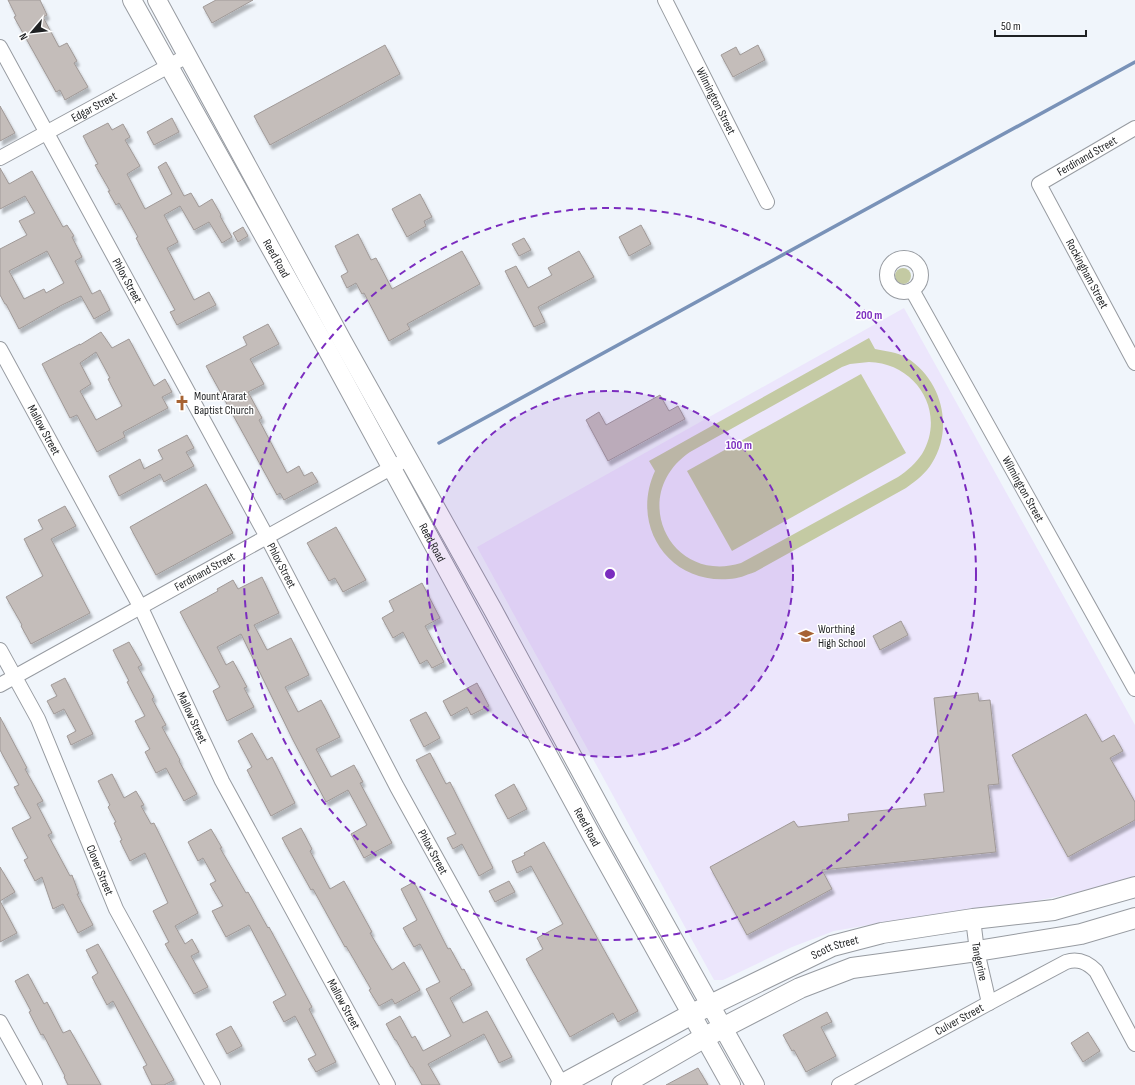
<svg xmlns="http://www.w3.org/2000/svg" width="1135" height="1085" viewBox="0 0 1135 1085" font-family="'Sofia Sans Condensed',sans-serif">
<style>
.education{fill:#ece6fc}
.green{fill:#c4caa3;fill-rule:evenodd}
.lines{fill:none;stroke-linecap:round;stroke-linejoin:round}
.stream{stroke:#7992b8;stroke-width:3.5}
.building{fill:#c4bdba;stroke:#a09997;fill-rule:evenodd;filter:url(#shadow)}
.minor-casing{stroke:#979ba1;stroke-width:16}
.tertiary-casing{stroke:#979ba1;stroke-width:20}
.secondary-casing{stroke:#979ba1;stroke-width:22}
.minor{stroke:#fff;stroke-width:14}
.tertiary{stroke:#fff;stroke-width:18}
.secondary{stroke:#fff;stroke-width:20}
.ring{fill:none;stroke:#7b2cbf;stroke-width:2;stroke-dasharray:7 5}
.labels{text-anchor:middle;stroke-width:3;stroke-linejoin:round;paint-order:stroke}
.street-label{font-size:12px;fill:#1f2123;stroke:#fff}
.poi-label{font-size:12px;fill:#1f2123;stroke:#fff;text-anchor:start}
.centre{fill:#7b2cbf;stroke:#fff;stroke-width:2}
.ring-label{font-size:12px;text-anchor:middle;font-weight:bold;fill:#7b2cbf;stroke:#fff;stroke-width:3;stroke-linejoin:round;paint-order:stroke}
</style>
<defs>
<filter id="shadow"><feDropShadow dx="2.5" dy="4.5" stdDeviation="1" flood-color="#0004"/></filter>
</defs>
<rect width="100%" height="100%" fill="#f0f5fb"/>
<!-- education -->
<polygon class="education" points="904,308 1135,725 1135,877 1071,894 1030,902 978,911 892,921 834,931 792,947 723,980 714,980 477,547"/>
<!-- green -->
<g class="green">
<circle cx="903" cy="276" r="8"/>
<path d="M869,338l6,11c10,2 22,3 32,9 35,22 47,70 25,105 -6,10 -16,18 -26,25l-151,84c-9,3 -17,7 -26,7 -61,5 -99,-54 -74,-108l-6,-10zM869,362c47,1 78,50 53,92 -6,9 -15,17 -24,23l-157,86c-71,22 -114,-68 -51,-111l152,-85 8,-3z"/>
<polygon points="861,374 906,453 732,551 687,471"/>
</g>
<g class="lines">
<!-- stream -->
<polyline class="stream" points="439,443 1135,62"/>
</g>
<!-- building -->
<g class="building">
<polygon points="8,0 40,0 47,15 43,17 59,47 67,43 77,61 74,63 88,87 65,100 60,90 56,92 14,17 16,16"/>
<polygon points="216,0 253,0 212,23 203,7"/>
<polygon points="385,45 400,74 270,145 254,116"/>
<polygon points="758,45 765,60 733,77 721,55 736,47 740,55"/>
<polygon points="0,106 15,133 0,141"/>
<polygon points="172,118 179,132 154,145 147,132"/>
<polygon points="108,123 112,130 123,124 130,137 125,140 140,166 127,174 145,209 172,194 158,167 166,162 184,196 191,193 199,207 212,199 221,215 220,216 232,237 222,243 209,222 194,230 180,206 164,215 178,242 167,248 194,300 209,292 216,305 177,325 170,312 175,310 136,238 138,237 119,203 116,205 108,191 110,191 95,165 98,164 83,136"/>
<path d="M0,168l9,16 23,-13 31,56 4,-2 7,11 -2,1 10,20 -7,4 17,33 8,-4 10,20 -16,9 -13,-23 -19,9 -43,24 -13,-25h-1l-5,-9v-46l27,-14 -8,-14 16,-8 -10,-17 -25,13zM47,251l17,32 -18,10 -2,-4 -20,10 -15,-28z"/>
<polygon points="420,194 432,217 424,221 426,226 407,237 392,209"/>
<polygon points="641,225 651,244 629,256 619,237"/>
<polygon points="243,227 248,236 238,242 233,233"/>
<polygon points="358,234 371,260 376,258 392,289 462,251 480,284 407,324 410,329 389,341 364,293 362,294 356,283 347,288 341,276 348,272 335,246"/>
<polygon points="524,238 531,250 519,256 512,244"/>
<polygon points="579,251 594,277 538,307 545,322 534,327 505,271 516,266 528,288 552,275 548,268"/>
<polygon points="268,324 279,344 250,359 264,384 248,392 262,418 259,420 287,473 299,466 304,476 312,472 318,482 284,500 280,493 277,495 206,366 247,345 243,337"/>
<path d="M101,332l11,16 17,-9 25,47 11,-7 7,13 -10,5 6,11 -45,24 2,5 -28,15 -20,-37 -7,3 -28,-54 38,-20v1zM96,352l14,26 -2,1 14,27 -26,14 -16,-29 11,-7 -11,-21z"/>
<polygon points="660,395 669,411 678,406 685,419 608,461 586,420 599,412 606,425"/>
<polygon points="187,435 194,448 186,452 194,466 164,482 160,474 119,496 109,476 140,459 144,469 163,459 158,450"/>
<polygon points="206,484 233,533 156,575 130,527"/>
<polygon points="65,506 76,526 51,539 90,613 31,644 21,626 22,625 6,597 43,576 24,539 43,529 38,520"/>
<polygon points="336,527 366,580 343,592 335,578 329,581 307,543"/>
<polygon points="262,577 279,613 254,625 267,650 291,638 309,675 285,687 298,712 321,700 340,737 316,749 331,777 354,765 363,782 360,783 392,843 364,858 351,834 367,825 348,790 326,802 293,740 241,634 217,647 226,665 233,661 247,687 244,688 254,707 227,721 213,691 220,687 180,612 218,591 217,589 233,580 238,589"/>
<polygon points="422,583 440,618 425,626 444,662 432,668 427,660 420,664 403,632 393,638 382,618 394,611 389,601"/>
<polygon points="901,621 908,635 880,650 873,636"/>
<polygon points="129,642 142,665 138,667 154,697 152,699 166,725 162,727 180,760 179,761 197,794 184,801 166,768 156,773 145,752 150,749 135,721 145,716 127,682 129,681 113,650"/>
<polygon points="65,678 93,734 71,745 67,736 76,731 64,709 54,714 47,701 57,696 51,685"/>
<polygon points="477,683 489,706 471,715 467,707 451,716 443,701"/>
<polygon points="978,693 979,701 990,700 999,784 988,785 996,852 822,870 832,889 747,935 710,867 794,821 798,827 849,821 848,814 926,806 924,794 944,792 934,698"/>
<polygon points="426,712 440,738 424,747 410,720"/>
<polygon points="1086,714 1102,742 1114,735 1123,751 1110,758 1135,802 1135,820 1068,857 1012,755"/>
<polygon points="0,717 27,768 25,769 43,801 37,804 52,833 48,835 70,876 72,875 79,894 77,894 93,925 78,933 63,904 53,909 42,877 35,881 24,860 28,858 12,828 31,818 14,787 19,785 0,750"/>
<polygon points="252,733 267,760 272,757 295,803 271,816 247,770 252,767 238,741"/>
<polygon points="430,753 446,784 450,782 493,868 479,876 462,844 453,849 447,838 456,834 416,760"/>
<polygon points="112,774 124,798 136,791 144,805 141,806 151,824 154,823 198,913 175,926 185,944 192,939 199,952 191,956 208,987 194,994 165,944 169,942 153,911 168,903 145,853 130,861 120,841 122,840 114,823 116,822 108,807 110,805 98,781"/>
<polygon points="514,784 527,809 508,819 495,795"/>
<polygon points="301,828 312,849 310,851 330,889 344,881 372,932 370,933 392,970 404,962 420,990 395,1004 392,999 379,1006 369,990 371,989 346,946 345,947 313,889 311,890 282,838"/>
<polygon points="211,829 222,848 220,848 246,893 248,892 268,928 269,927 312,1007 309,1009 336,1062 316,1072 308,1059 316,1055 295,1016 284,1022 273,1002 286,995 249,925 226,937 212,911 223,906 210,884 216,881 203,858 198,861 188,842"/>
<polygon points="544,842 638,1011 618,1022 613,1013 570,1037 526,959 543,949 537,938 563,924 531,866 517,873 512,861 525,855 524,853"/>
<polygon points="0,867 15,892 0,901 17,933 0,942"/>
<polygon points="509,881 515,892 495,902 489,891"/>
<polygon points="414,882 448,949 450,948 462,970 464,969 472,985 450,998 463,1023 487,1011 512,1057 499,1063 484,1034 428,1064 440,1085 422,1085 412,1067 411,1067 396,1040 395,1040 386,1024 400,1016 412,1038 415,1036 423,1051 451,1036 426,989 440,982 420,944 414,947 403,928 417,920 401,889"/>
<polygon points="98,944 174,1080 164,1085 152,1085 143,1067 147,1065 113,1001 107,1005 92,977 98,973 86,950"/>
<polygon points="28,974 44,1004 47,1002 63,1033 70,1030 101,1085 68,1085 64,1077 65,1076 43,1034 41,1035 29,1012 31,1011 15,981"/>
<polygon points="827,1012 832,1022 821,1027 836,1056 806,1072 794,1050 792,1051 783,1035"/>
<polygon points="231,1026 242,1046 227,1054 216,1034"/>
<polygon points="1088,1032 1100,1051 1083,1062 1071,1043"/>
<polygon points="698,1068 708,1085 666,1085"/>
</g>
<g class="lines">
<!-- minor casing -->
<g class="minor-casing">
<g id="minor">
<path id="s1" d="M665,0l102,202"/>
<path id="s2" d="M0,47l267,490 130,250 165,298"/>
<path id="s3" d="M1135,128l-96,56 96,179"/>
<path id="s4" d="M0,158l187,-102"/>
<circle cx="904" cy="275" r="17"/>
<path id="s5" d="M912,290l223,399"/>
<path id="s6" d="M0,349l141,259 81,173 166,304"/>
<path id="s7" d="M0,650l38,69 78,190 97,176"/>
<path id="s8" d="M0,685l400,-222"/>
<path id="s9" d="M973,919l4,32 12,52"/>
<polyline points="0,1022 35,1085"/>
<path id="s10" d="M839,1085l150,-82 77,-41c12,-4 21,0 30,9l39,73"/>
</g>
</g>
<!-- tertiary casing -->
<g class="tertiary-casing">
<g id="tertiary">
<path id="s11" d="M132,0l196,351 264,485 139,249"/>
<polyline points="157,0 343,342 493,610 613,831 755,1085"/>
</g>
</g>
<!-- secondary casing -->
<g class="secondary-casing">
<g id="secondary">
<path id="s12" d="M561,1085l131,-71 140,-68 50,-13 91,-14 81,-9 81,-23"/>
<polyline points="622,1085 705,1037 800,988 852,968 977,951 1081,934 1135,918"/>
</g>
</g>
<!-- minor -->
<use href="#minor" class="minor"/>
<!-- tertiary -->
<use href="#tertiary" class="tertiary"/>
<!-- secondary -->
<use href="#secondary" class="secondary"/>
</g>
<!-- distance rings -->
<circle cx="610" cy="574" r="183" fill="#7b2cbf" fill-opacity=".12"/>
<g class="ring">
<circle cx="610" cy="574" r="183"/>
<circle cx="610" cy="574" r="366"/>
</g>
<!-- icons -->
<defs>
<g id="church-bare" transform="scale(1.2)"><path d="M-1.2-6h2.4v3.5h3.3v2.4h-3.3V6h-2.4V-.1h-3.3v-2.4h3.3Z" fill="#a76333" stroke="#fff" stroke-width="2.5" paint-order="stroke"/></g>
<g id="school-bare" transform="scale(1.2)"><path d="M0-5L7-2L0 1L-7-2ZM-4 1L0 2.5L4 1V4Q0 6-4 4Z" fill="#a76333" stroke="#fff" stroke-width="2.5" paint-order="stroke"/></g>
</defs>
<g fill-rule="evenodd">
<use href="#church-bare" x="182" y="403"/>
<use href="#school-bare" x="806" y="636"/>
</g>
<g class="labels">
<!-- street labels -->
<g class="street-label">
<text dy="4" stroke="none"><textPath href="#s1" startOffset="113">Wilmington Street</textPath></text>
<text dy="4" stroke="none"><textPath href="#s4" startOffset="107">Edgar Street</textPath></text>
<text transform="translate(1087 156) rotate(-30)" y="4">Ferdinand Street</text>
<text dy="4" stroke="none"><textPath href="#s11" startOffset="296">Reed Road</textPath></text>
<text dy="4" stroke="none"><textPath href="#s3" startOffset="213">Rockingham Street</textPath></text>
<text dy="4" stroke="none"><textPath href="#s2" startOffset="266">Phlox Street</textPath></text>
<text dy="4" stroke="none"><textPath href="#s6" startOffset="92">Mallow Street</textPath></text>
<text dy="4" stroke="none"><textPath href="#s5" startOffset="228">Wilmington Street</textPath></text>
<text dy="4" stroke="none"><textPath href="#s11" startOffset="620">Reed Road</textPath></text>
<text dy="4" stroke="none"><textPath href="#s2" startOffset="590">Phlox Street</textPath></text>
<text dy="4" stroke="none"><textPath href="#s8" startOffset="234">Ferdinand Street</textPath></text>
<text dy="4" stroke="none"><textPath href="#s6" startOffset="416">Mallow Street</textPath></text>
<text dy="4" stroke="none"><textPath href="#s11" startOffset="944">Reed Road</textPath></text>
<text dy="4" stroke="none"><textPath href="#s2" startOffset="914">Phlox Street</textPath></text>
<text dy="4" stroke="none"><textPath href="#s7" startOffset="242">Clover Street</textPath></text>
<text dy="4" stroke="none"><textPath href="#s12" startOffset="307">Scott Street</textPath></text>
<text dy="4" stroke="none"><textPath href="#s9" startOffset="43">Tangerine</textPath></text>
<text dy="4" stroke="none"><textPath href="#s6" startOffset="740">Mallow Street</textPath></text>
<text dy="4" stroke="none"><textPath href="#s10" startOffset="137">Culver Street</textPath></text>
</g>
<!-- poi labels -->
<g class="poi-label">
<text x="194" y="400">Mount Ararat<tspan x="194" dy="14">Baptist Church</tspan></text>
<text x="818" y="633">Worthing<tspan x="818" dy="14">High School</tspan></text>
</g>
</g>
<circle cx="610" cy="574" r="6" class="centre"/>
<g class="ring-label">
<text x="869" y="319">200 m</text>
<text x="739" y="449">100 m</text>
</g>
<!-- north arrow -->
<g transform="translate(32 32) rotate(242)" stroke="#ffffff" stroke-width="3" paint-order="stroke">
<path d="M0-3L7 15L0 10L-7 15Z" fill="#1f2123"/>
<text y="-6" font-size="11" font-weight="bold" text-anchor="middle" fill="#1f2123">N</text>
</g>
<!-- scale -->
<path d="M995 30v6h91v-6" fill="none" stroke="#1f2123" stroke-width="2"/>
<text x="1001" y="30" font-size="12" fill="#1f2123" stroke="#ffffff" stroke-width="3" paint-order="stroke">50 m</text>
</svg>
